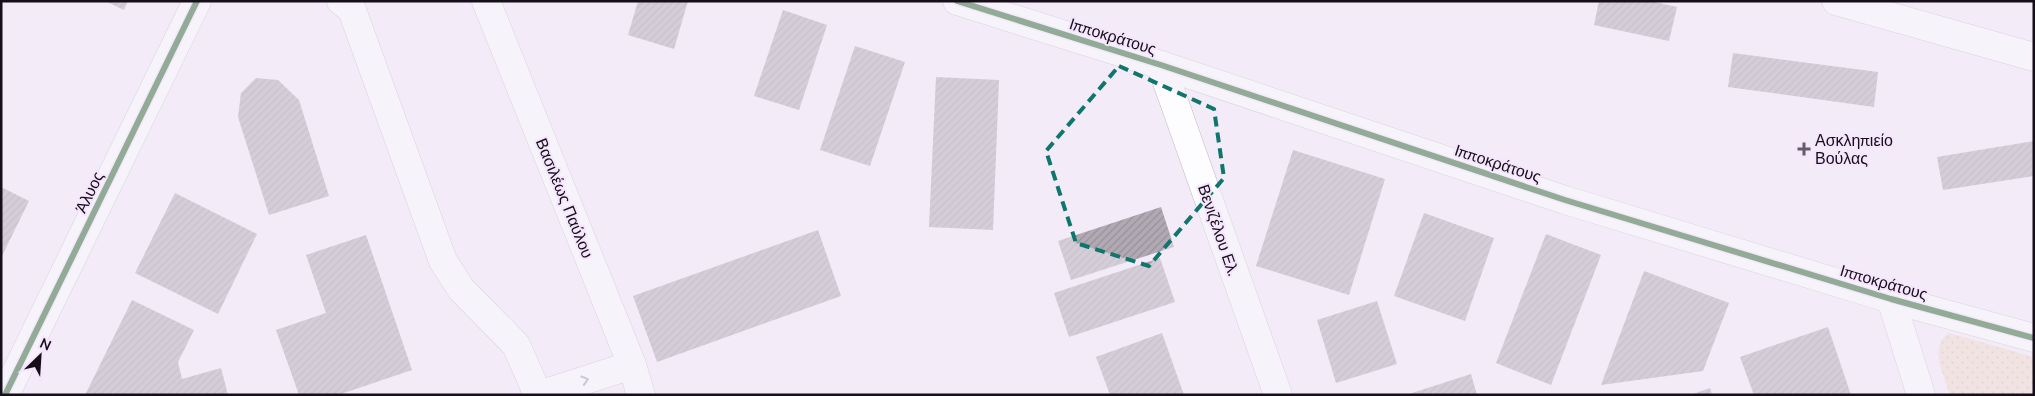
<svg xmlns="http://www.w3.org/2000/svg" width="2035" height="396" viewBox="0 0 2035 396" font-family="'Nunito Sans',sans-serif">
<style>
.park{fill:url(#park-dots)}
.building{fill:url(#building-hatch)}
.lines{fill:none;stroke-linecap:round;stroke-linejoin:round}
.minor-casing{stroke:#bdb6c0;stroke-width:29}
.minor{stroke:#fdfcfe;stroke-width:28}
.cycleway-casing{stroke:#f5e5fd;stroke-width:9}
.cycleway{stroke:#1b5e20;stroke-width:6}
.oneway{stroke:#a19da2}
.marked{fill:none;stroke:#0f766e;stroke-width:4;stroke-dasharray:10 6;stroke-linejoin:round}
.poi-dot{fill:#635c67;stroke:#f5e5fd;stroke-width:2}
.labels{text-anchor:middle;stroke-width:4;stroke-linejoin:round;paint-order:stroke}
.street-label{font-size:16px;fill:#160f19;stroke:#f5e5fd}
.poi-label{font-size:16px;fill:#160f19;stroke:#f5e5fd;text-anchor:start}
</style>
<defs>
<pattern id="park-dots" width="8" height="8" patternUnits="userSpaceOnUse" patternTransform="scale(1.25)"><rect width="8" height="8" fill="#f0dac8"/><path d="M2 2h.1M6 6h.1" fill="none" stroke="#cdbaab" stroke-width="1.8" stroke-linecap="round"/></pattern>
<pattern id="building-hatch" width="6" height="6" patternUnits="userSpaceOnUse" patternTransform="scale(1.25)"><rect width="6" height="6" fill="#b1aab4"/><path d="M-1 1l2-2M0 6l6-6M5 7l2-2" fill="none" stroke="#98919a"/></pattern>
</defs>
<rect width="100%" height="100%" fill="#f3ebf7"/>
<!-- park -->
<path class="park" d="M1949,333l85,24v38h-84c-6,-20 -22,-48 -1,-62z"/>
<!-- building -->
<g class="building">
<polygon points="105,1 128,1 124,10"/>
<polygon points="638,1 688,1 674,49 628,35"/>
<polygon points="1599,1 1650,1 1677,7 1669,41 1594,25"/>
<polygon points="783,10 827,25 799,110 754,96"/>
<polygon points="855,46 905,62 870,166 820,150"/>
<polygon points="1733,53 1878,72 1874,107 1728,87"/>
<polygon points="936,77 999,80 993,230 929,227"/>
<polygon points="256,78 278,80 299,100 329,196 269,215 238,117 241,93"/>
<polygon points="2034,141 2034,176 1943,190 1937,157"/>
<polygon points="1293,150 1385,179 1349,295 1256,266"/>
<polygon points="1,187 29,201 1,258"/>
<polygon points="175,193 257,234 218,314 135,273"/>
<polygon points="1161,207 1174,247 1071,280 1058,241"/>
<polygon points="1424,213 1494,238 1465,321 1394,296"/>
<polygon points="818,230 841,296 657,362 633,296"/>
<polygon points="1546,234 1601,255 1551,385 1496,363"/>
<polygon points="366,235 412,370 338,395 299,395 276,330 326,313 306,255"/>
<polygon points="1160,258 1175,302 1069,337 1054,293"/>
<polygon points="1644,271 1729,303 1703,371 1601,385"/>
<polygon points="132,300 194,330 178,362 182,379 221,368 228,395 85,395"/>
<polygon points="1377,301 1397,364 1336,383 1317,320"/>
<polygon points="1828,327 1851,395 1754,395 1740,357"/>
<polygon points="1162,333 1184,395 1110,395 1096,357"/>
<polygon points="1471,374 1477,395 1409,395 1409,394"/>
<polygon points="1710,388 1712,395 1693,395 1693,394"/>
</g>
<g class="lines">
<!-- minor casing -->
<g class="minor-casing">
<g id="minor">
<polyline points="341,1 352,10 443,261 461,289 516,345 538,395"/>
<polyline points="486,1 632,365 641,395"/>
<polyline points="957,1 1161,65 1565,200 1891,299 2034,338"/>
<polyline points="1836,1 2034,57"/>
<polyline points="1161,65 1278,395"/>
<polyline points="1891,299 1921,395"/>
<polyline points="5,395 197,1"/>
<polyline points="539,395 632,365"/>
</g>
</g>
<!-- minor -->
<use href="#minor" class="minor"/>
<!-- cycleway casing -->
<g class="cycleway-casing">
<g id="cycleway">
<polyline points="957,1 1161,65 1565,200 1891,299 2034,338"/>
<polyline points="5,395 197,1"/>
</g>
</g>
<!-- cycleway -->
<use href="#cycleway" class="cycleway"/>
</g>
<!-- one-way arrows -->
<defs><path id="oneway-chevron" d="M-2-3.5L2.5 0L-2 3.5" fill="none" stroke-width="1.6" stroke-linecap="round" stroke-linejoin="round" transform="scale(1.25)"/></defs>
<use class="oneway" href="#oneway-chevron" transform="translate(585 380) rotate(-17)"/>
<!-- marked area -->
<path d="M0 0H2035V396H0ZM1119,66l95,43 10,69 -75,88 -73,-23 -30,-92z" fill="#f3ebf7" fill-opacity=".55" fill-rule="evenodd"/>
<path class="marked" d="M1119,66l95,43 10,69 -75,88 -73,-23 -30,-92z"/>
<!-- markers -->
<path class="poi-dot" d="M1801.5 141.5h5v5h5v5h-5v5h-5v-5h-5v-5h5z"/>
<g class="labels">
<!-- street labels -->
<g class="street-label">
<text transform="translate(1113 36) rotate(17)" y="6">Ιπποκράτους</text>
<text transform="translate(1498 163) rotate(18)" y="6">Ιπποκράτους</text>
<text transform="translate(89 192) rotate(-64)" y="6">Άλυος</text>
<text transform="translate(565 198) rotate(68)" y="6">Βασιλέως Παύλου</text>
<text transform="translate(1219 230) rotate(71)" y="6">Βενιζέλου Ελ.</text>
<text transform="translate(1884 282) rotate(16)" y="6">Ιπποκράτους</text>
</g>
<!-- poi labels -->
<g class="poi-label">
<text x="1815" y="146">Ασκληπιείο<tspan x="1815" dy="18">Βούλας</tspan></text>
</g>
</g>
<!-- border -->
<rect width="2035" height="396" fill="none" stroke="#160f19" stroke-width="5"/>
<!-- north arrow -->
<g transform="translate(40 356) rotate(25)" stroke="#f5e5fd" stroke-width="4" paint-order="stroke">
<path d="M0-4L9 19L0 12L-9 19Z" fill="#160f19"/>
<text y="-8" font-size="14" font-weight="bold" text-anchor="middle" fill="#160f19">N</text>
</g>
</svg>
